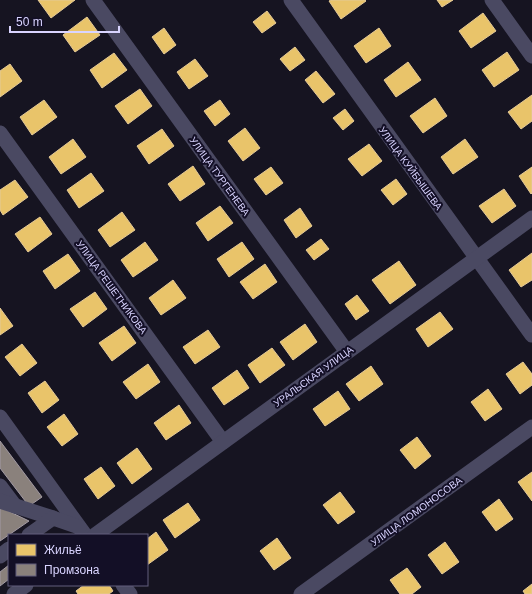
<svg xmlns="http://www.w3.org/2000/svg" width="532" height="594" viewBox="0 0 532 594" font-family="Helvetica,sans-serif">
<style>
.homes{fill:#e9c46a;stroke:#e4c997}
.industry{fill:#8a817c;stroke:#a29aa3}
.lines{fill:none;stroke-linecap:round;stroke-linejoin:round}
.minor{stroke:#4a4962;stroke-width:15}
.labels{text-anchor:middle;stroke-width:4;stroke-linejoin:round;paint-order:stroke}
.street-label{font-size:10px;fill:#d9d4ff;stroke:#130f26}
</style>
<rect width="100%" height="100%" fill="#161421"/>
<!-- homes -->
<g class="homes">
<polygon points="38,0 75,0 51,18"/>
<polygon points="331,0 365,0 366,1 341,19 329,1"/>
<polygon points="437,0 453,0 442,7"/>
<polygon points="267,11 276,23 262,33 253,22"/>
<polygon points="483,13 496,31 471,48 459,31"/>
<polygon points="87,17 100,35 75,52 63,35"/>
<polygon points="164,28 176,45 164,54 152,37"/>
<polygon points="379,28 391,46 366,63 354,46"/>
<polygon points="295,47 305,60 290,71 280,59"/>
<polygon points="507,52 519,70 494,87 482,70"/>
<polygon points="114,53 127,70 102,88 90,70"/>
<polygon points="195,59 208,76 189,89 177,72"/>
<polygon points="408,62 421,80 396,97 384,80"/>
<polygon points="10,64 22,81 0,97 0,71"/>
<polygon points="316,71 335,94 323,103 305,80"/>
<polygon points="140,89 152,106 128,124 115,106"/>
<polygon points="532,95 532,121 521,129 508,112"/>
<polygon points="435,98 447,116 423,133 410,116"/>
<polygon points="44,100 57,117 32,135 20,117"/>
<polygon points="220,100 230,114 215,126 204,111"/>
<polygon points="345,109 354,121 343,130 333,118"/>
<polygon points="245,128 260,148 243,161 228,141"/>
<polygon points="162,129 174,146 149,164 137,146"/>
<polygon points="73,139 86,157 61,174 49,157"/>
<polygon points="465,139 478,157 453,174 441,157"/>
<polygon points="369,144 382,161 362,176 348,159"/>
<polygon points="193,166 205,184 180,201 168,184"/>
<polygon points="271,167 283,183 266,195 254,179"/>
<polygon points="532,167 532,193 531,194 519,176"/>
<polygon points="91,173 104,191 79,208 67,190"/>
<polygon points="396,179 407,194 393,205 381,190"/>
<polygon points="15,180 28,197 3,215 0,210 0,190"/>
<polygon points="504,189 516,206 492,223 479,206"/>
<polygon points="220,206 233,223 208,241 196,223"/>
<polygon points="300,208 312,226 296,238 284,220"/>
<polygon points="122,212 135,230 110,247 98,230"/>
<polygon points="40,217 52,234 28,252 15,234"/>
<polygon points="321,239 329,249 314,260 306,250"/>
<polygon points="145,242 158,260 133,277 121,260"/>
<polygon points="242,242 254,259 229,277 217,259"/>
<polygon points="532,253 532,280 521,287 509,270"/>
<polygon points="68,254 80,271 55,289 43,271"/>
<polygon points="399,261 416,285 390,304 372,280"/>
<polygon points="265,264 277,282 253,299 240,282"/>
<polygon points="173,280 186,298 161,315 149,298"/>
<polygon points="95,292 107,309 83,327 70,309"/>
<polygon points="357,295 369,311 356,320 345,304"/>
<polygon points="0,308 13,326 0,335"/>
<polygon points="440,312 453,329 428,347 416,329"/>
<polygon points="305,324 317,342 293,360 280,342"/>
<polygon points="124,326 136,343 112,361 99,343"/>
<polygon points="208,330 220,347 195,364 183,347"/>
<polygon points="22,344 37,363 20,376 5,357"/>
<polygon points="272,348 285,365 260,383 248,365"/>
<polygon points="523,362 532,374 532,385 520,394 506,374"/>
<polygon points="148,364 160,382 136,399 123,382"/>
<polygon points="371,366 383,384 359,401 346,384"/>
<polygon points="237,370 249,388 224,405 212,388"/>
<polygon points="45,381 59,400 42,413 28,393"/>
<polygon points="488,389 502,409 485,421 471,402"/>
<polygon points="338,391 350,409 325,426 313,409"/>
<polygon points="179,405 191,423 166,440 154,423"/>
<polygon points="64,414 78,434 62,446 47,427"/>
<polygon points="417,437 431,456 415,469 400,450"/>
<polygon points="137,448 152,469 132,484 117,463"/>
<polygon points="101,467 115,486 98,499 84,479"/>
<polygon points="532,472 532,501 518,482"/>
<polygon points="340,492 355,512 338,524 323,505"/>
<polygon points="499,499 513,519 496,531 482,512"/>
<polygon points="188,503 200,520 175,538 163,520"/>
<polygon points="156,532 168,550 147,565 147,539"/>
<polygon points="277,538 291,558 274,570 260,551"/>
<polygon points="445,542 459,562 442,574 428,555"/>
<polygon points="407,568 421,587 412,594 400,594 390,580"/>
<polygon points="532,584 532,594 525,594 523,591"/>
<polygon points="84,585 109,585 113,591 109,594 78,594 76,591"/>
</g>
<!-- industry -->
<g class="industry">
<polygon points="0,441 42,497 29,506 0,468"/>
<polygon points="2,508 29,521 0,541 0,509"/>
<polygon points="9,565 9,579 0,586 0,572"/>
</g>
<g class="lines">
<!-- minor -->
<g class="minor">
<polyline points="93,0 347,352"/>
<polyline points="291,0 532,335"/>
<polyline points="492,0 532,56"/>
<polyline points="0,133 223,442"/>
<polyline points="0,417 85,535"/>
<polyline points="0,486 15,506"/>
<polyline points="0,501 53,518"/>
<polyline points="29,535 53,518 79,527"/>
<polyline points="95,535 532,218"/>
<polyline points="0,556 9,549"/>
<polyline points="123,585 130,594"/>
<polyline points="14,594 26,585"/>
<polyline points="301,594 532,427"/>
</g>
</g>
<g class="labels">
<!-- street labels -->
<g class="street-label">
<text transform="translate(411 168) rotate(54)" y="4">УЛИЦА КУЙБЫШЕВА</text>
<text transform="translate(220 176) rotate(54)" y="4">УЛИЦА ТУРГЕНЕВА</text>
<text transform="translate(112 287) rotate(54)" y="4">УЛИЦА РЕШЕТНИКОВА</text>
<text transform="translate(313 376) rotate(-36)" y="4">УРАЛЬСКАЯ УЛИЦА</text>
<text transform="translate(416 511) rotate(-36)" y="4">УЛИЦА ЛОМОНОСОВА</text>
</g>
</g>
<!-- legend -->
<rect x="8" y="534" width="140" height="52" fill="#130f26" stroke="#625e7d"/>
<rect x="16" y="544" width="20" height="12" fill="#e9c46a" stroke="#625e7d"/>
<text x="44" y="554" font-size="12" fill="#d9d4ff">Жильё</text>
<rect x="16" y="564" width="20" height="12" fill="#8a817c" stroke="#625e7d"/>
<text x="44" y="574" font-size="12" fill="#d9d4ff">Промзона</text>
<!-- scale -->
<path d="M10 26v6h109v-6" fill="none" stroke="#d9d4ff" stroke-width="2"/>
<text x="16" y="26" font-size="12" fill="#d9d4ff" stroke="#130f26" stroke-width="3" paint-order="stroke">50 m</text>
</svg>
